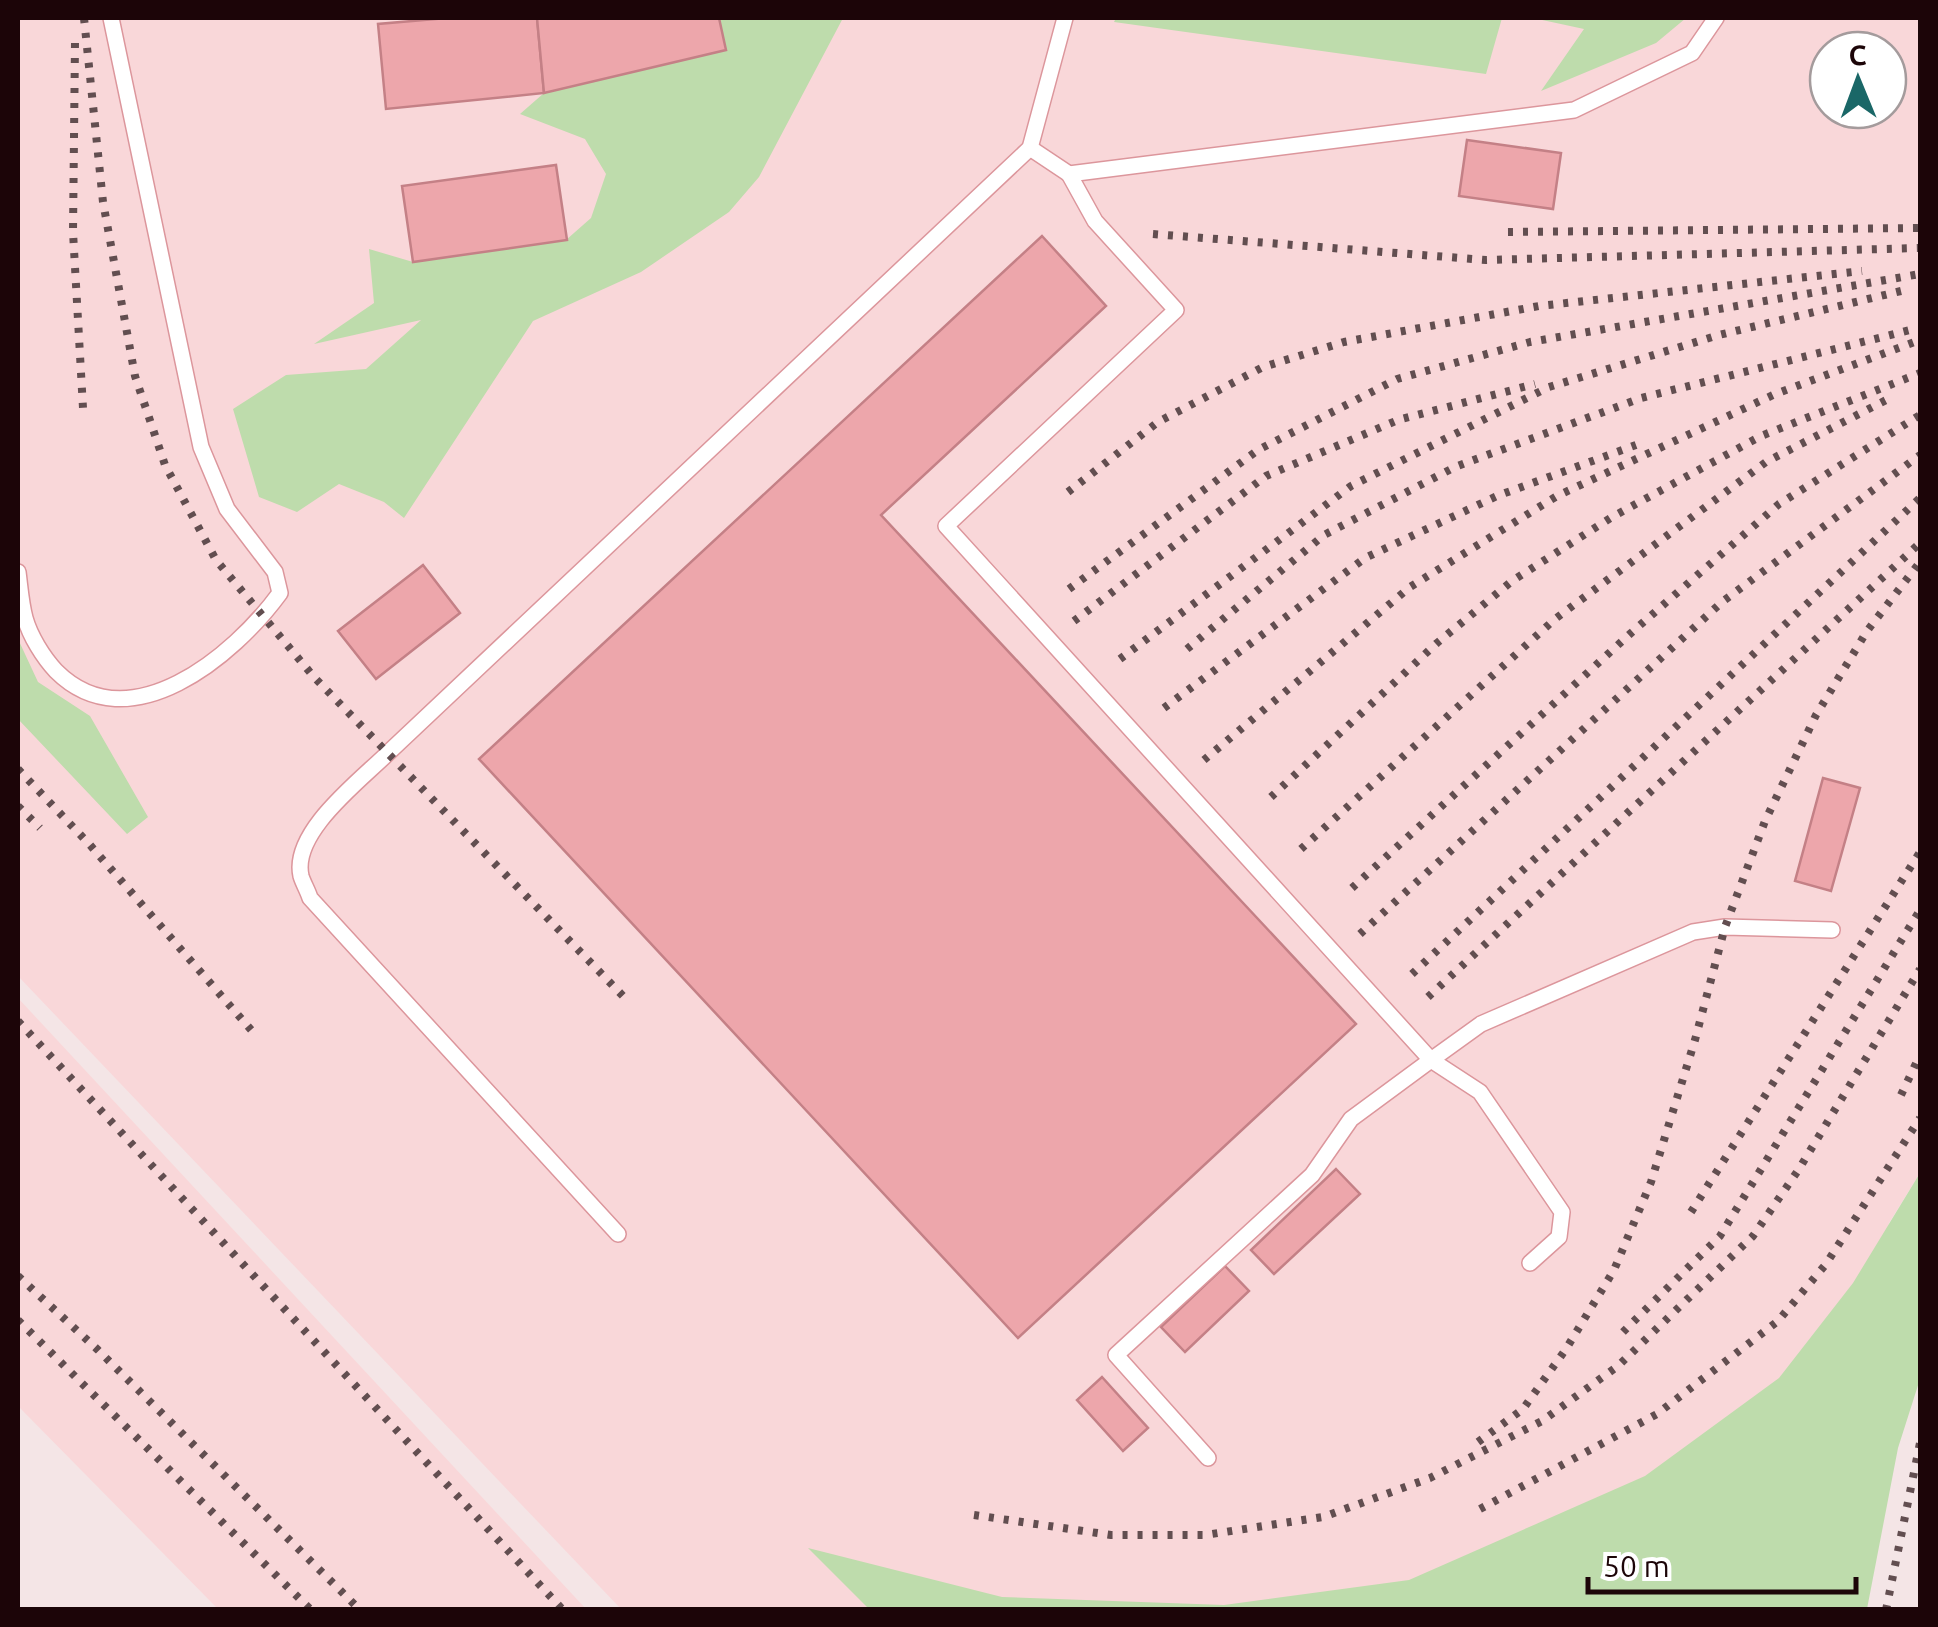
<svg xmlns="http://www.w3.org/2000/svg" width="1938" height="1627" viewBox="0 0 1938 1627" font-family="Ubuntu,sans-serif">
<style>
.built{fill:#f9d7d9;fill-rule:evenodd}
.green{fill:#bedcac}
.building{fill:#eda6ab;stroke:#c48086;stroke-width:2.5}
.lines{fill:none;stroke-linecap:round;stroke-linejoin:round}
.service-casing{stroke:#dc969c;stroke-width:18}
.service{stroke:#fff;stroke-width:15}
.rail{stroke:#624e50;stroke-width:8;stroke-dasharray:5 10;stroke-linecap:butt}
</style>
<rect width="100%" height="100%" fill="#f4e5e6"/>
<!-- built -->
<g class="built">
<path d="M18,18h1902v1155l-31,50 -83,386h-1185l-603,-633zM1828,50h60v60h-60z"/>
<polygon points="18,998 586,1609 218,1609 18,1406"/>
</g>
<!-- green -->
<g class="green">
<polygon points="719,18 843,18 759,177 729,212 641,272 533,321 404,518 384,502 339,484 297,512 259,497 233,409 286,375 366,369 421,320 314,344 374,303 369,249 413,262 566,240 591,218 606,174 585,139 520,114 544,93 726,50"/>
<polygon points="1116,18 1502,18 1486,74 1114,22"/>
<polygon points="1533,18 1686,18 1656,43 1541,91 1584,29"/>
<polygon points="18,639 38,682 90,716 148,817 127,834 18,719"/>
<polygon points="1920,1173 1920,1379 1898,1448 1867,1609 869,1609 808,1548 1002,1597 1224,1605 1409,1580 1645,1476 1779,1378 1853,1283"/>
</g>
<!-- building -->
<g class="building">
<polygon points="447,18 537,18 544,93 386,109 378,24"/>
<polygon points="537,18 719,18 726,50 544,93"/>
<polygon points="1467,140 1561,153 1553,209 1459,196"/>
<polygon points="556,165 567,240 413,262 402,186"/>
<polygon points="1042,236 1106,306 881,515 1356,1024 1018,1338 479,759"/>
<polygon points="423,565 460,613 376,679 338,631"/>
<polygon points="1823,778 1860,788 1831,891 1795,881"/>
<polygon points="1336,1169 1360,1194 1274,1274 1251,1250"/>
<polygon points="1225,1266 1249,1291 1185,1352 1161,1327"/>
<polygon points="1102,1377 1148,1428 1123,1451 1077,1400"/>
</g>
<g class="lines">
<!-- service casing -->
<g class="service-casing">
<g id="service">
<polyline points="1030,148 1069,174 1574,110 1692,53 1716,18"/>
<polyline points="1069,174 1095,221 1176,310 946,526 1431,1060 1480,1092 1562,1212 1559,1237 1530,1263"/>
<path d="M18,572c2,15 3,31 7,46 5,18 18,39 31,53 73,73 178,-15 224,-78l-5,-21 -48,-63 -26,-62 -90,-429"/>
<path d="M618,1234l-308,-336c-2,-7 -7,-15 -9,-22 -10,-44 60,-96 88,-124l641,-604 35,-130"/>
<polyline points="1208,1458 1116,1355 1312,1175 1351,1119 1431,1060 1481,1024 1693,932 1725,927 1832,930"/>
</g>
</g>
<!-- service -->
<use href="#service" class="service"/>
<!-- rail -->
<g class="rail">
<polyline points="84,18 103,202 135,376 165,465 216,560 314,677 623,996"/>
<polyline points="75,43 73,232 83,408"/>
<polyline points="1508,232 1920,228"/>
<polyline points="1153,234 1486,260 1920,248"/>
<polyline points="1068,492 1158,422 1263,367 1344,342 1539,306 1862,271"/>
<polyline points="1069,589 1258,450 1397,379 1530,342 1920,274"/>
<polyline points="1074,621 1266,476 1398,420 1535,384"/>
<polyline points="1187,649 1324,535 1455,467 1641,398 1918,328"/>
<polyline points="1120,659 1351,486 1549,387 1719,335 1901,291"/>
<polyline points="1164,708 1365,558 1497,496 1636,445"/>
<polyline points="1204,760 1410,587 1557,496 1773,395 1920,340"/>
<polyline points="18,769 90,845 252,1031"/>
<polyline points="1271,797 1437,643 1512,581 1612,517 1761,436 1920,373"/>
<polyline points="18,806 40,828"/>
<polyline points="1301,849 1555,619 1766,462 1890,398"/>
<polyline points="1352,888 1631,633 1779,504 1920,415"/>
<polyline points="1360,934 1722,602 1920,455"/>
<polyline points="1412,974 1920,498"/>
<polyline points="1428,997 1920,543"/>
<polyline points="18,1021 563,1610"/>
<polyline points="1901,1095 1920,1055"/>
<polyline points="1691,1212 1920,852"/>
<polyline points="18,1276 98,1350 360,1610"/>
<polyline points="18,1320 311,1610"/>
<polyline points="1623,1332 1720,1236 1920,910"/>
<polyline points="1478,1442 1523,1409 1566,1349 1614,1270 1651,1182 1695,1040 1725,927 1765,821 1816,715 1867,631 1920,562"/>
<polyline points="1480,1509 1657,1414 1778,1321 1826,1264 1920,1118"/>
<polyline points="974,1515 1111,1535 1205,1535 1323,1517 1430,1478 1542,1421 1618,1366 1753,1236 1799,1169 1920,969"/>
<polyline points="1886,1610 1920,1443"/>
</g>
</g>
<!-- border -->
<rect width="1938" height="1627" fill="none" stroke="#1c0508" stroke-width="40"/>
<!-- north arrow -->
<g transform="translate(1858 80) rotate(359)"><circle r="48" fill="#ffffff" stroke="#a49b9c" stroke-width="2.5"/>
<path d="M0-8L18 38L0 25L-18 38Z" fill="#1a6767"/>
<text y="-15" font-size="28" font-weight="bold" text-anchor="middle" fill="#1c0508">С</text>
</g>
<!-- scale -->
<path d="M1588 1577v15h268v-15" fill="none" stroke="#1c0508" stroke-width="5"/>
<text x="1603" y="1577" font-size="30" fill="#1c0508" stroke="#ffffff" stroke-width="8" paint-order="stroke">50 m</text>
</svg>
